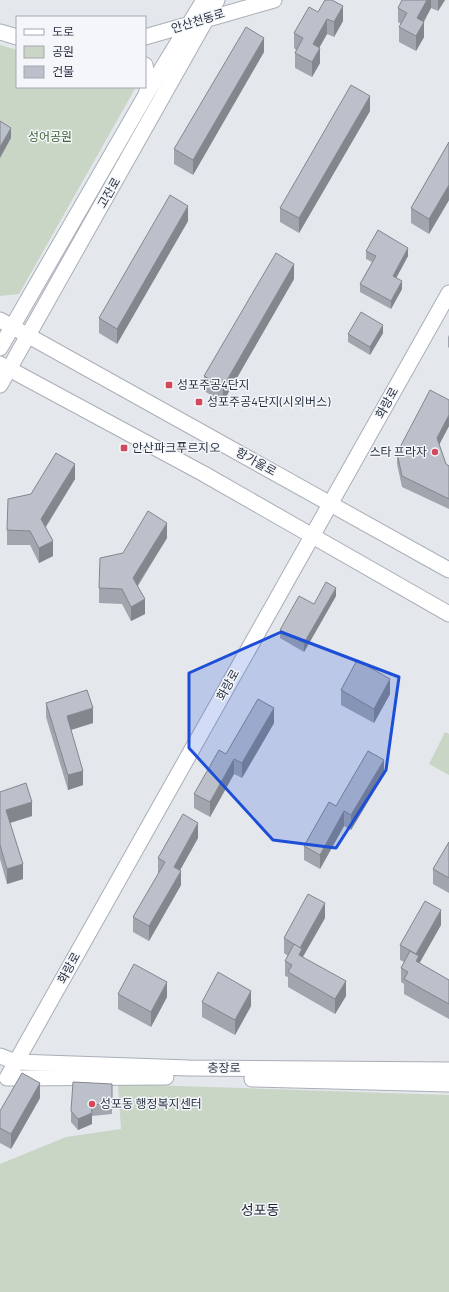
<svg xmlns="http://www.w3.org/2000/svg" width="449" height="1292" viewBox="0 0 449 1292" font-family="Barlow,'Noto Sans KR',sans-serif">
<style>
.green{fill:#c9d6c5}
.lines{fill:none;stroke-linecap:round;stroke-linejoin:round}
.secondary-casing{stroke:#a9aeb7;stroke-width:17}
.secondary{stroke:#fff;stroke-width:15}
.wall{fill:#a1a5ae}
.shaded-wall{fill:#83868d}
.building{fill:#bbc0ca;stroke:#83868d}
.marked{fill:#1d4ed8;fill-opacity:0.2;stroke:#1d4ed8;stroke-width:3;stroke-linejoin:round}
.poi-dot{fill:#d1495b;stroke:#f4f6f9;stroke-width:1.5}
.labels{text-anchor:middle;stroke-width:3;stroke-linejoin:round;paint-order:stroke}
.street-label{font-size:12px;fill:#2b3445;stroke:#f4f6f9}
.park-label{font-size:12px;fill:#3f6138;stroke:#f4f6f9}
.poi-label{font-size:12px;fill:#2b3445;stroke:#f4f6f9;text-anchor:start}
.quarter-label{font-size:14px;fill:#1d2536;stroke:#f4f6f9}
</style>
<rect width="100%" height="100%" fill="#e4e7ec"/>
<!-- green -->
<g class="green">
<polygon points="0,45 17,50 17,87 136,87 19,294 0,296"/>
<polygon points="445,732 449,734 449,775 429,764"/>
<polygon points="118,1084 449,1095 449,1292 0,1292 0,1164 66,1137 121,1129"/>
</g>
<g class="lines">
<!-- secondary casing -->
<g class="secondary-casing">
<g id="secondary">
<polyline points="0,32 17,37"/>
<polyline points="145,37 274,0"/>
<polyline points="145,65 148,80 147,92"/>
<polyline points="0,320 449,570"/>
<polyline points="0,348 147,93 204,0"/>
<polyline points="0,364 204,474 449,614"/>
<polyline points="0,385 217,0"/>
<polyline points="0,1056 16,1062 189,1068 449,1070"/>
<polyline points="7,1078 449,293"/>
<polyline points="10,1078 166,1077"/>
<polyline points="252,1079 449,1084"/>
</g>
</g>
<!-- secondary -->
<use href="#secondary" class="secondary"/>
</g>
<!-- wall -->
<g class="wall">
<polygon points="402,0 445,0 438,11 431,8 424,22 424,37 416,51 399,42 399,27 401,24 398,22 398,8"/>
<polygon points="318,12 343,21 334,37 327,34 319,48 320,63 312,77 295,68 295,53 296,50 294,48 294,33"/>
<polygon points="264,52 193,175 174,164 174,149"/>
<polygon points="370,111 299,233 280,222 280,208"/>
<polygon points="449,142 449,200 429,234 411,223 411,208"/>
<polygon points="188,221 117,344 99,333 99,318"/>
<polygon points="366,251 408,256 396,278 402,289 391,309 360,292 360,284 372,262 366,259"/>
<polygon points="294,279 223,402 204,391 204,376"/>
<polygon points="383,333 370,355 348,342 348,334"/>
<polygon points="449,335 449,348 448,347 448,337"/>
<polygon points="449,400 449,426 439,444 446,464 449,466 449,509 402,487 397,464 397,453"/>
<polygon points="75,479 46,527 53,556 39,563 30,545 7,545 7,530 31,494"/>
<polygon points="167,538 138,586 145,614 131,621 122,604 99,603 99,588 123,553"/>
<polygon points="336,596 304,652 280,638 280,630 314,604"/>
<polygon points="341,690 390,694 374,723 341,705"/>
<polygon points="46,703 93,723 71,730 83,785 68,790 46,717"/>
<polygon points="274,723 242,778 234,774 210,817 194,808 194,794 226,754"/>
<polygon points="384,775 351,830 344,826 320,869 304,860 304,846 336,806"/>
<polygon points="0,792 32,816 10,823 23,879 7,884 0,859"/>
<polygon points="198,838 180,870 181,885 149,941 133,932 133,917 159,873 158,873 158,858"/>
<polygon points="449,842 449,893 433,884 433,869"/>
<polygon points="325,918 303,957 346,996 335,1014 288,987 288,977 285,976 285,961 288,956 284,953 284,938"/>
<polygon points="441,925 419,963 449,980 449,1019 404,994 404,984 401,982 401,968 404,962 400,960 400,945"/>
<polygon points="118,994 167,997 151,1027 118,1009"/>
<polygon points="202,1002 251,1006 235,1035 202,1017"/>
<polygon points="112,1084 112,1114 92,1116 92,1124 78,1130 71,1122 71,1111"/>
<polygon points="40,1098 11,1149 0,1143 0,1111"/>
</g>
<!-- shaded-wall -->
<g class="shaded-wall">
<polygon points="427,0 431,0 431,8 417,33 417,18"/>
<polygon points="438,0 445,0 438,11"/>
<polygon points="343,6 343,21 334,37 334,22"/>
<polygon points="327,19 327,34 313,59 313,44"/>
<polygon points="424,22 424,37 416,51 416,36"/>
<polygon points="264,38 264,52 193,175 193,160"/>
<polygon points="320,48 320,63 312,77 312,62"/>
<polygon points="370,96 370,111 299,233 299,218"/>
<polygon points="11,128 11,138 0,158 0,147"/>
<polygon points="449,185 449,200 429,234 429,219"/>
<polygon points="188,206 188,221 117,344 117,329"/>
<polygon points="408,248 408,256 393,284 393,276"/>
<polygon points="294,264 294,279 223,402 223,387"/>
<polygon points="402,281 402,289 391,309 391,301"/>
<polygon points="383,325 383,333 370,355 370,347"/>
<polygon points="449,415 449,426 437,449 437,438"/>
<polygon points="75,464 75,479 41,534 41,519"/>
<polygon points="167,523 167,538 133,592 133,578"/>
<polygon points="53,541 53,556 39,563 39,548"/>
<polygon points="336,588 336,596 304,652 304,643"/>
<polygon points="145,599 145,614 131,621 131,607"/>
<polygon points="390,679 390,694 374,723 374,709"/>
<polygon points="93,708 93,723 67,731 67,716"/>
<polygon points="274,708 274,723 242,778 242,763"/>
<polygon points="234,759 234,774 210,817 210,802"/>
<polygon points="384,760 384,775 351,830 351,815"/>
<polygon points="83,771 83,785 68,790 68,775"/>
<polygon points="32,802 32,816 6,824 6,810"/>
<polygon points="344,811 344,826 320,869 320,855"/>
<polygon points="198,823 198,838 174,881 174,867"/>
<polygon points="23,864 23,879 7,884 7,869"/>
<polygon points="181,871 181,885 149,941 149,926"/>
<polygon points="325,903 325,918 302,958 299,970 300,948"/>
<polygon points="441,910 441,925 419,964 416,976 416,954"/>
<polygon points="346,981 346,996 335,1014 335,999"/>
<polygon points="167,982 167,997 151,1027 151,1012"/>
<polygon points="251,991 251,1006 235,1035 235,1020"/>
<polygon points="40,1083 40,1098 11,1149 11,1134"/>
<polygon points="92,1113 92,1124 78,1130 78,1119"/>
</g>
<!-- building -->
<g class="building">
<polygon points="325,0 332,0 343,6 334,22 327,19 313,44 320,48 312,62 295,53 303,38 294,33 309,7 318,12"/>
<polygon points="402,0 427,0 417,18 424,22 416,36 399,27 407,13 398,8"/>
<polygon points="246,27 264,38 193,160 174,149"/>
<polygon points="351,85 370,96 299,218 280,208"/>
<polygon points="0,121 11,128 0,147"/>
<polygon points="449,142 449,185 429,219 411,208"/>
<polygon points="170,195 188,206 117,329 99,318"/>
<polygon points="378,230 408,248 393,276 402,281 391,301 360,284 376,256 366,251"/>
<polygon points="276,253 294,264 223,387 204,376"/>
<polygon points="361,312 383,325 370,347 348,334"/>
<polygon points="430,390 449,400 449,415 437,438 446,464 449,466 449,499 402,476 397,453"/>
<polygon points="56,453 75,464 41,519 53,541 39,548 30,531 7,530 8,499 31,494"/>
<polygon points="148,511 167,523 133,578 145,599 131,607 122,589 99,588 100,558 123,553"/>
<polygon points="326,582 336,588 304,643 280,630 299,596 314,604"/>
<polygon points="357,660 390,679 374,709 341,690"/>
<polygon points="87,690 93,708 67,716 83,771 68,775 46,703"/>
<polygon points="258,699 274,708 242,763 234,759 210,802 194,794 219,750 226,754"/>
<polygon points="368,751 384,760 351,815 344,811 320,855 304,846 329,802 336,806"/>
<polygon points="26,783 32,802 6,810 23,864 7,869 0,845 0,792"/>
<polygon points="183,814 198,823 174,867 181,871 149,926 133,917 165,862 158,858"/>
<polygon points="449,842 449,878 433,869"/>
<polygon points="308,894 325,903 300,948 284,938"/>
<polygon points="425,901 441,910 416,954 400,945"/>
<polygon points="294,944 302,949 299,955 346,981 335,999 288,972 292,965 285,961"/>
<polygon points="410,951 419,956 416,961 449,980 449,1004 404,979 408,972 401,968"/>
<polygon points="134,964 167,982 151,1012 118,994"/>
<polygon points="218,972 251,991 235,1020 202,1002"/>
<polygon points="22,1073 40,1083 11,1134 0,1128 0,1111"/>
<polygon points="73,1082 112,1084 112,1103 91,1105 92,1113 78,1119 71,1111"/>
</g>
<!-- marked area -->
<path class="marked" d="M281,632l118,45 -13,93 -50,78 -63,-8 -84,-92v-75z"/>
<!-- markers -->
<g class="poi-dot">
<rect x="165" y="381" width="8" height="8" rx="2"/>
<rect x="195" y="398" width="8" height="8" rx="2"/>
<rect x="120" y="444" width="8" height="8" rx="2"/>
<circle cx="435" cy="452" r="4"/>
<circle cx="92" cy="1104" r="4"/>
</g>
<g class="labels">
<!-- street labels -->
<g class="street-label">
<text transform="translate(198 21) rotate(-17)" y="4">안산천동로</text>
<text transform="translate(109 193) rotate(-60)" y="4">고잔로</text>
<text transform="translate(387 403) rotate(-61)" y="4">화랑로</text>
<text transform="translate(256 462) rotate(29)" y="4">항가울로</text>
<text transform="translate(228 685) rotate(-61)" y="4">화랑로</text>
<text transform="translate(69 968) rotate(-61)" y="4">화랑로</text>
<text x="224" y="1072">충장로</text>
</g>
<!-- park labels -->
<g class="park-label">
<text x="50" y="141">성어공원</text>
</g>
<!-- poi labels -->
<g class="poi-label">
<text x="177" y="389">성포주공4단지</text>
<text x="207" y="406">성포주공4단지(시외버스)</text>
<text x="132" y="452">안산파크푸르지오</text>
<text x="427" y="456" text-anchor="end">스타 프라자</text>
<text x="100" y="1108">성포동 행정복지센터</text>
</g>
<!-- quarter labels -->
<g class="quarter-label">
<text x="260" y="1215">성포동</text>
</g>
</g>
<!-- legend -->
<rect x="16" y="16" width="130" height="72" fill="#f4f6f9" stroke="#a4a8b1"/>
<rect x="24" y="29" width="20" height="6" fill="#ffffff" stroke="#a4a8b1"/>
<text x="52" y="36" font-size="12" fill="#2b3445">도로</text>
<rect x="24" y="46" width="20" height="12" fill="#c9d6c5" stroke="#a4a8b1"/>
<text x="52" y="56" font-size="12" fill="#2b3445">공원</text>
<rect x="24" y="66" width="20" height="12" fill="#bbc0ca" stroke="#a4a8b1"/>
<text x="52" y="76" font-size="12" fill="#2b3445">건물</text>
</svg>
